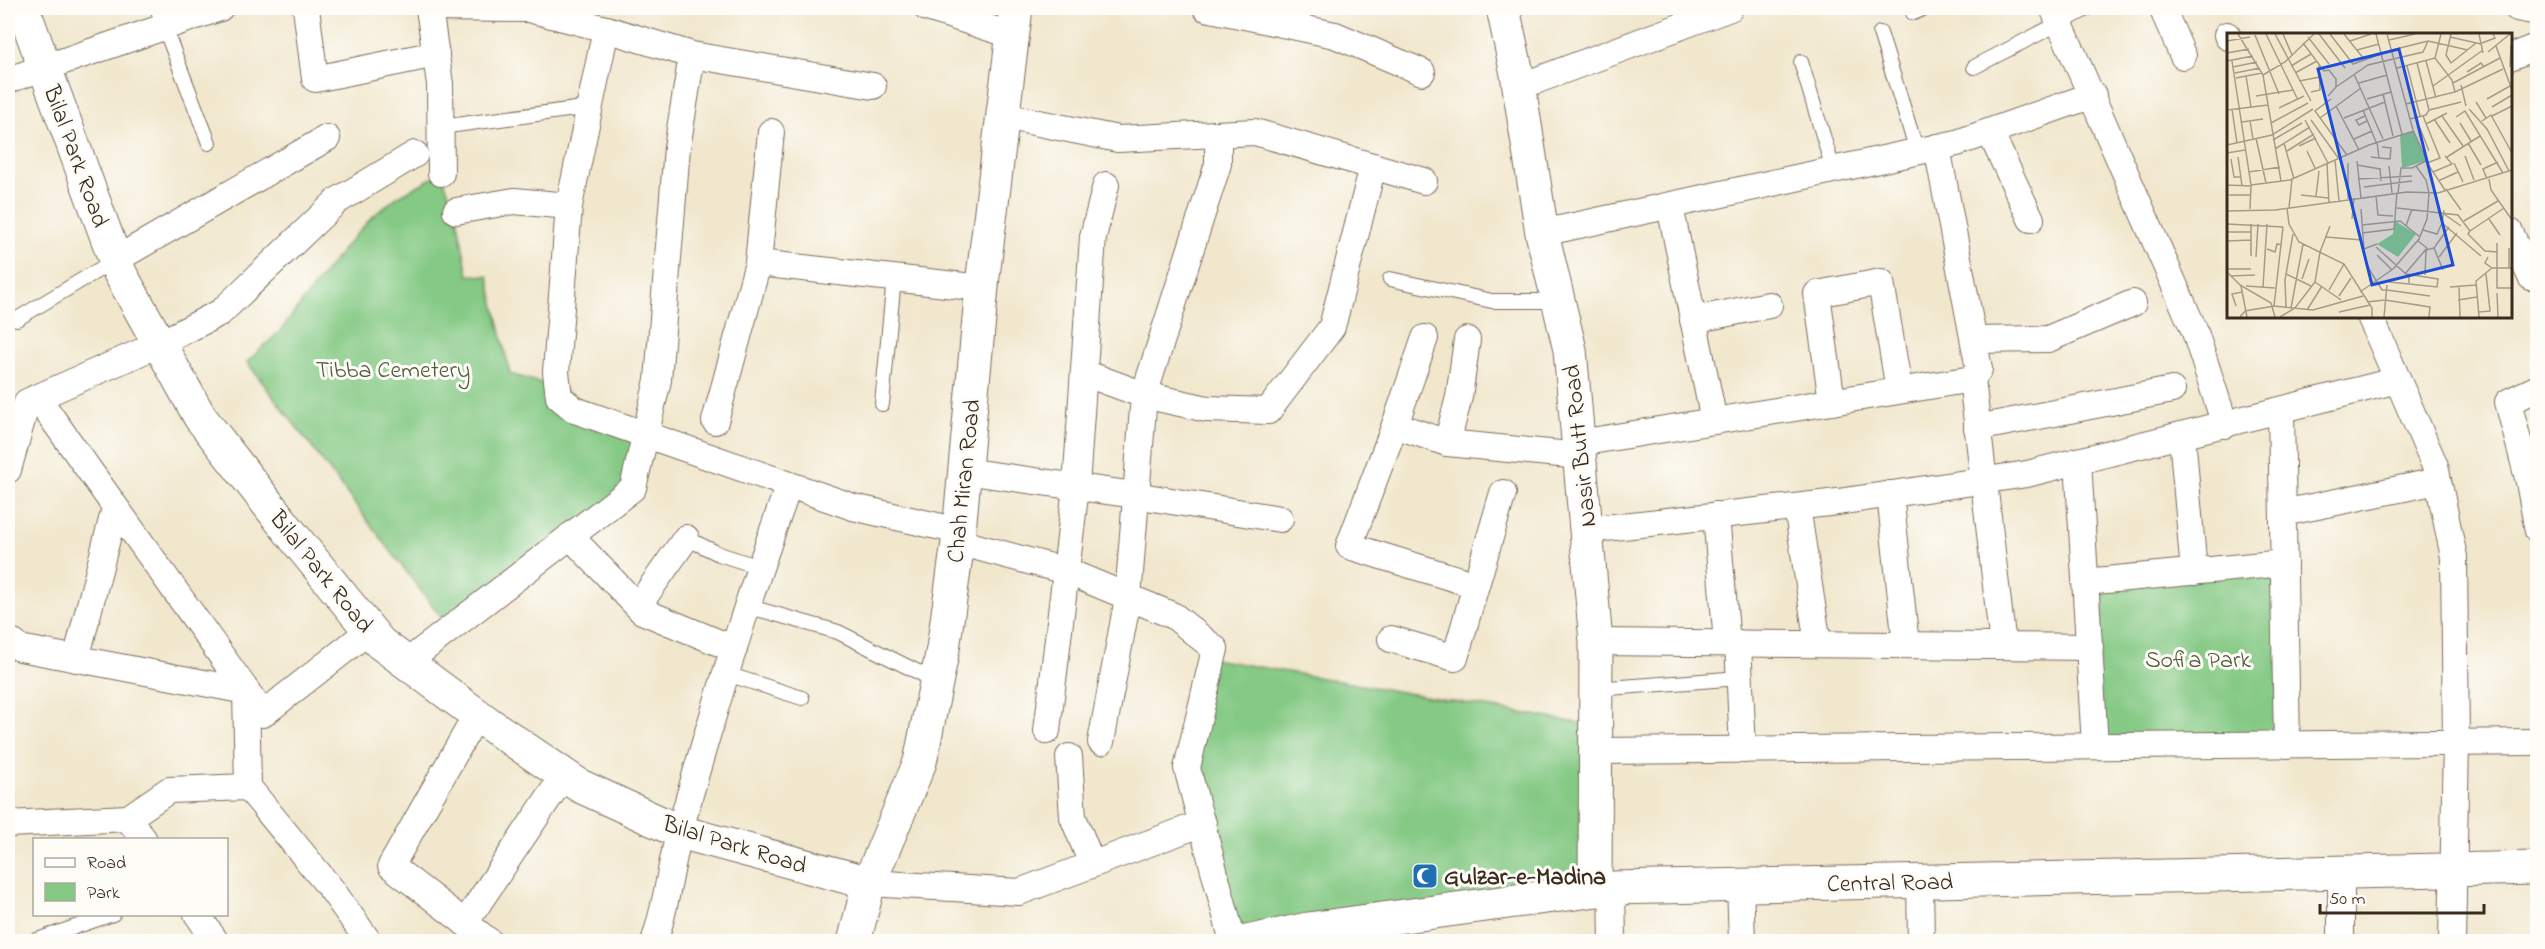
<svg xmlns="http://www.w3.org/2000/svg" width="2545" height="949" viewBox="0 0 2545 949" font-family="'Indie Flower',sans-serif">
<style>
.green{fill:#84c984;stroke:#607a51;stroke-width:1.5}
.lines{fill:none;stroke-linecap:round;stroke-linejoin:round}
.lane-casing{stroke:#7b6c5b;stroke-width:16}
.street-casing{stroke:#7b6c5b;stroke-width:28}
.secondary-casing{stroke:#7b6c5b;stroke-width:35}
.lane{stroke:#fff;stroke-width:14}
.street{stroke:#fff;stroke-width:26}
.secondary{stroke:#fff;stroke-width:33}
.labels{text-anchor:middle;stroke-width:6;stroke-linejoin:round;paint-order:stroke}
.street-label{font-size:24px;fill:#3b2a1e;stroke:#fdfcf7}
.park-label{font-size:24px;fill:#515a3d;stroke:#fdfcf7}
.poi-label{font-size:24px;font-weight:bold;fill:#3b2a1e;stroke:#fdfcf7;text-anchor:start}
.inset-road{fill:none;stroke:#a89b87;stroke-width:1.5}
.view{fill:#1d4ed8;fill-opacity:0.15;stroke:#1d4ed8;stroke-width:3}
.inset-edge{fill:none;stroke:#3b2a1e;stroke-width:3}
</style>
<rect width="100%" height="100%" fill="#fdfcf7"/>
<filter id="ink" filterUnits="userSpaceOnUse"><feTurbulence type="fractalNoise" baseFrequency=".0167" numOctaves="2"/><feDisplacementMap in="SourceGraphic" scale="12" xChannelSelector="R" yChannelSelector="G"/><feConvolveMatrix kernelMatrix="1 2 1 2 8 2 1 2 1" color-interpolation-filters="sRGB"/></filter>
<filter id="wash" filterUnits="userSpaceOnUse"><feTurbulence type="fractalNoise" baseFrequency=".008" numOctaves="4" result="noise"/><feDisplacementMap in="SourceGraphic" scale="24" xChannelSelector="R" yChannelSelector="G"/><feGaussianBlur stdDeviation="1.35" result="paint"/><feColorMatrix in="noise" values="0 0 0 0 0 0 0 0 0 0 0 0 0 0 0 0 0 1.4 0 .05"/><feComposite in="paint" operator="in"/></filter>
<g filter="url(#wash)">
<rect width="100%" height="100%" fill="#f1e7cd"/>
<!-- green -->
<g class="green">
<polygon points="441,173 456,211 468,275 488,276 510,374 558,388 647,435 633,488 450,629 247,362 281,330 343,249 372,217 397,197"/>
<polygon points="2284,563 2287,745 2095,746 2085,582"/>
<polygon points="1213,659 1595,726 1595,890 1233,941 1187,768"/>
</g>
</g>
<g filter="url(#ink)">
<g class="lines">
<!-- lane casing -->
<g class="lane-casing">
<g id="lane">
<polyline points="157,8 209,143"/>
<polyline points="1913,13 1925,8"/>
<polyline points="1880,33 1917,151"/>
<polyline points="1801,62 1833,169"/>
<polyline points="1974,67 2089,8"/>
<polyline points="441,127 590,107"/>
<polyline points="1390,279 1492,301 1558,301"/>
<polyline points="17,319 115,260"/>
<polyline points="882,404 894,278"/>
<polyline points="686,538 719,554 759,567"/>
<polyline points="747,606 838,632 936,681"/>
<polyline points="727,674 802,698"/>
<polyline points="1596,689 1740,678"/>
<polyline points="31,942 113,914"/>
</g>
</g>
<!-- street casing -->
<g class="street-casing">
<g id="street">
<polyline points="306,8 315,79 436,54"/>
<polyline points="429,8 440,84 441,173"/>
<polyline points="435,8 528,9 606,29 692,55 873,86"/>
<polyline points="927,8 1014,36"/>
<polyline points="1206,8 1335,35 1422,72"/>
<polyline points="2053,8 2195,332 2225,425"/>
<polyline points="2162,8 2183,56"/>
<polyline points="2517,8 2538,12"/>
<polyline points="606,29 569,206 556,372 559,397 575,410 853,507 959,531"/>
<polyline points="2227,35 2228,37"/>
<polyline points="2510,57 2538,46"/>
<polyline points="8,80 220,8"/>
<polyline points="1519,87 1730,8"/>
<polyline points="1004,116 1118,139 1255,132 1424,181"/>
<polyline points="1990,132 2031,219"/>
<polyline points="1670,206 1714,421"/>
<polyline points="456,211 514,201 569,206"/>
<polyline points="2510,232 2531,277"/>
<polyline points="1542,233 1957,143 2093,95"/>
<polyline points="115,260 327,138"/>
<polyline points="758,263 771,132"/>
<polyline points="2370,316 2435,466 2454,557 2456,743 2452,942"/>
<polyline points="1693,320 1769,305"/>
<polyline points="1425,338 1395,425 1447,443 1580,456"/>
<polyline points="1974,340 2048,339 2133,303"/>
<polyline points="1084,373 1144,395 1207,409 1268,411 1332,327 1373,166"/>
<polyline points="1972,379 2003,646"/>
<polyline points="2538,388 2508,402 2529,482 2538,531"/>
<polyline points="37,397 263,714 370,630"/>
<polyline points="1832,402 1817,294 1881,282 1899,390"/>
<polyline points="2281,411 2287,745"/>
<polyline points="715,421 758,263 982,288"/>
<polyline points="1395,425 1349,546 1476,585 1503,493"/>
<polyline points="1977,428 2172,390"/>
<polyline points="2182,436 2194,572"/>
<polyline points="1447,443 1459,397 1467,340"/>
<polyline points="1579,443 1972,379 1979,369 1937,147"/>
<polyline points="2078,461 2095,746"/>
<polyline points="8,470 27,402 159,344 221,312 337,201 415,154"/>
<polyline points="964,471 1135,495 1280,519"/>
<polyline points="1890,494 1906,645"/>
<polyline points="1797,507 1818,644"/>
<polyline points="2283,513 2438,481"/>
<polyline points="1716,515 1727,643"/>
<polyline points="1587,530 1838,502 2027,474 2398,380"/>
<polyline points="570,536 642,611 734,649"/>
<polyline points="958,542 1066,571 1174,616 1215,649 1187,768 1233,942"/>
<polyline points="2085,582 2284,563"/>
<polyline points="638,606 686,538"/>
<polyline points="8,639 20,648 246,691 248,787 332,890 369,942"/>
<polyline points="1391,639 1455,658 1476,585"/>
<polyline points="1596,642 2090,647"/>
<polyline points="1738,643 1743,750"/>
<polyline points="76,659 115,508"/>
<polyline points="407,662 633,488 658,380 677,148 692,55"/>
<polyline points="477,714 391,866 490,942"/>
<polyline points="1047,731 1076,487 1093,237 1106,185"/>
<polyline points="1101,742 1128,598 1144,395 1218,164 1218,134"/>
<polyline points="1596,751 2538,742"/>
<polyline points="1069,757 1073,817 1092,864"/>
<polyline points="128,818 144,840"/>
<polyline points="8,824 128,818 169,790 248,787"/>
<polyline points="2341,873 2341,942"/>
<polyline points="1920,882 1921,942"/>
<polyline points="869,883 1019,892 1203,823"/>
<polyline points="1740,885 1742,942"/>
<polyline points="1612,888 1613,942"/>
<polyline points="197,914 216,942"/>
<polyline points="465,923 564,775"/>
<path d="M654,942c13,-37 16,-75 26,-112 32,-116 68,-232 109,-345"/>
</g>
</g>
<!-- secondary casing -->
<g class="secondary-casing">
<g id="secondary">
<polyline points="23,8 120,273 200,417 289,531 380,643 492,726 580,786 680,832 869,883"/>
<polyline points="1503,8 1517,74 1542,233 1570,350 1596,642 1595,890"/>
<polyline points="854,942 869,883 920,762 943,649 958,542 983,276 1016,8"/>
<polyline points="1247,942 1308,929 1612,888 2538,868"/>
</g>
</g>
<!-- lane -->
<use href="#lane" class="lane"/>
<!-- street -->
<use href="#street" class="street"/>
<!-- secondary -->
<use href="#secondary" class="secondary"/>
</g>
</g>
<!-- icons -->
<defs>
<g id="mosque-square" transform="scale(1.35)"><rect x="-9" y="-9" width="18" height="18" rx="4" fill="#1f6fb2" stroke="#fdfcf7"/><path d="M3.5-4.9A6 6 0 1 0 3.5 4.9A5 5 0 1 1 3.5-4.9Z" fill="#fff"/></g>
</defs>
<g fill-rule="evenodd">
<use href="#mosque-square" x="1425" y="876"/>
</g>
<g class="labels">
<!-- street labels -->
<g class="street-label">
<text transform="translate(77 156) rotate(70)" y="8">Bilal Park Road</text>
<text transform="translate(1579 446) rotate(-96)" y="8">Nasir Butt Road</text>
<text transform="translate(963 481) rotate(-84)" y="8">Chah Miran Road</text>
<text transform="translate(322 571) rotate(51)" y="8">Bilal Park Road</text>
<text transform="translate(735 844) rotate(17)" y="8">Bilal Park Road</text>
<text transform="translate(1890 882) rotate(-1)" y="8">Central Road</text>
</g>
<!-- park labels -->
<g class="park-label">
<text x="393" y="377">Tibba Cemetery</text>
<text x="2198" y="667">Sofia Park</text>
</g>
<!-- poi labels -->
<g class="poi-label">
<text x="1444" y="884">Gulzar-e-Madina</text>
</g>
</g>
<!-- overview -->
<g transform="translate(2227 33)">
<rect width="285" height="285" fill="#f1e7cd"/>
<path d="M187,98l12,30 -24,7 -2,-33zM168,188l21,13 -18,23 -21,-13 16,-10z" fill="#84c984"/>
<path class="inset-road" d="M11,1l25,41 18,106M39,1l32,66M48,1l36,67M56,1l9,21M92,1l26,34M103,1l23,30 28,-10M117,1l20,25M149,1l26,100M160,1l26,96 16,36 16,24M224,1l-5,21 5,8 25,-20M252,1l4,19M28,2l24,59M81,4l21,27M223,4l31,7M162,7l26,-6M0,8l23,-4M123,8l21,-7M76,10l21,28 5,-1 7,9v8l-8,9M255,10l13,-5 -2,-4M269,13l16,44M130,17l22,-6M165,17l36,-9 40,9M261,19l22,-18M0,20l22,-4M208,25l6,-24M0,28l26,-5M5,28l19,124 -1,24M199,28l10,37M190,30l12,47 32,-8M64,33l20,-12M180,33l13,50M6,34l24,-5M283,34l1,-22M170,35l38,-10 17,22 3,12 -49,12M240,39l14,-9 3,4M8,40l25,-5M68,40l22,-12M127,41l29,65M36,42l22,-13 29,-28M19,43l5,31M9,45l26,-5M72,48l21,-4M132,50l28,-8M226,50l47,-25M234,52l5,21M206,53l50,-36M109,54l32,-22 55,-13 5,-11M84,59l9,-2 -1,-25M228,59l48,-23M156,61l10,42M29,63l37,-6M104,66l-16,12 32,44M140,66l24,-7M260,66l23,-13M249,69l10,16M109,73l23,44M265,74l20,-12M52,75l25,-12M5,76l5,34M242,76l18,20 22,42M0,77l41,-5M136,77l13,32M138,83l-9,4 3,5 8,-4M196,83l17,42 -13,5M215,83l21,30M265,83l20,-10M229,84l9,-6 38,62M93,85l41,-30M117,85l41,-16M183,86l16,-4 3,-5M207,86l16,24M78,87l23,43M84,87l28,39M23,88l3,18M255,88l9,-6 21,38M15,89l21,-3M44,90l37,-20M233,90l11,18M199,91l21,-11M193,95l9,23M29,105l10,45M127,106l18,-8M46,107l29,-17M57,110l10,36M241,110l13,22M0,112l45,-10 41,-26M72,113l17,-8M48,116l35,-22M60,118l27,-17M80,118l8,17M0,120l18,-3M238,123l9,24M11,124l4,29M144,124l8,1 -2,-16M220,124l33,-21M152,125l11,1 1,-11 -9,-1M4,126l3,18h7M108,127l4,41M130,128l4,37M227,130l9,19M100,131l2,39M130,132l23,4 1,12M162,133l3,27M0,139v27M22,139l31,-5M206,139l19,-8 -7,-8M131,146l54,-3M260,146l-4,-10 15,-7M262,146l2,11 21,30M211,148l20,-9M0,152l24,1M24,152l39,-5 79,-35 45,-14M137,154l48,-6M219,156l15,21M171,160l3,-25h11l14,-7M2,162h22M74,162l27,3M89,163l3,-25M149,163l2,19 15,1M121,166v-36M60,175l2,16 10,18 45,22 28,44v9M62,175l3,-29M170,175l61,7 12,16 -2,3 17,17 12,1M134,176l3,40 13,-5M217,177l-2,13 39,33M0,178l48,-1 132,-18 31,1 74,-23M217,181l17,12M125,186l2,-21M262,186l11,16M237,188l34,-20M0,191l56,3M24,191v32M135,192l38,-4 20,16M179,193l6,-17M196,197l14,4 5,-11M243,198l34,-23M0,199h24M135,200l32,-4 3,-36M99,204l36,3M0,208l24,-1M270,210v45h15M149,214l30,27 32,5 -1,8 -28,-3M207,215l9,22M40,216l8,3 2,-8 5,1M150,222l15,15M29,224l2,-33M212,224l18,-24M261,224l-3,6 7,5h20M139,231l16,26h5M282,235v-20M0,236h24M0,239l13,13 31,18 4,14M59,241l25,12M178,241l22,-26 -9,-7M198,242l1,-25 8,-2 15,-21M3,243l25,-1M75,246l7,-20M88,249l26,18M162,249l20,2v-9M14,253l6,31M19,253l29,2M36,254l4,-63M223,254l26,-2M232,254l1,30M102,257l15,-26M160,257l43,6M133,259l33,-23 26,-30 8,-20 2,-26 -3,-13 -10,-14M270,260l1,24M112,263l12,-18M231,267l19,-3M140,269l18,-2 45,7 -1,10M9,273l-4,-12 10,-2M47,273l9,-79M59,274l-1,-27 8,-46M64,275l12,-64M80,277l15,-24M112,279l31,-7M252,279l11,-1 -4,-37M13,284l5,-6 29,-5 39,4 50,-14M53,284l15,-9 20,-26 5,-30 10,-26M157,284l3,-32M252,284l-3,-36 16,-13"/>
<path class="view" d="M172,16l54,216 -81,20 -54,-216z"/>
<rect width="285" height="285" class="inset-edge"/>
</g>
<!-- margin -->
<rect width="2545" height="949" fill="none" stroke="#fdfcf7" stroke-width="30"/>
<!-- legend -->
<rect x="33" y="838" width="195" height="78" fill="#fdfcf7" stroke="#afa8a0" stroke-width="1.5"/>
<rect x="45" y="858" width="30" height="9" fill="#ffffff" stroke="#afa8a0" stroke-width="1.5"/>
<text x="87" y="868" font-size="18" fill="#3b2a1e">Road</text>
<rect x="45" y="883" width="30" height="18" fill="#84c984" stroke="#afa8a0" stroke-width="1.5"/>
<text x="87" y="898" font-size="18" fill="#3b2a1e">Park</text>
<!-- scale -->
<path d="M2320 904v9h164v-9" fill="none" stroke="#3b2a1e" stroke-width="3"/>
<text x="2329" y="904" font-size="18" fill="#3b2a1e" stroke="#fdfcf7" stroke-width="4.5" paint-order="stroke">50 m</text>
</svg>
